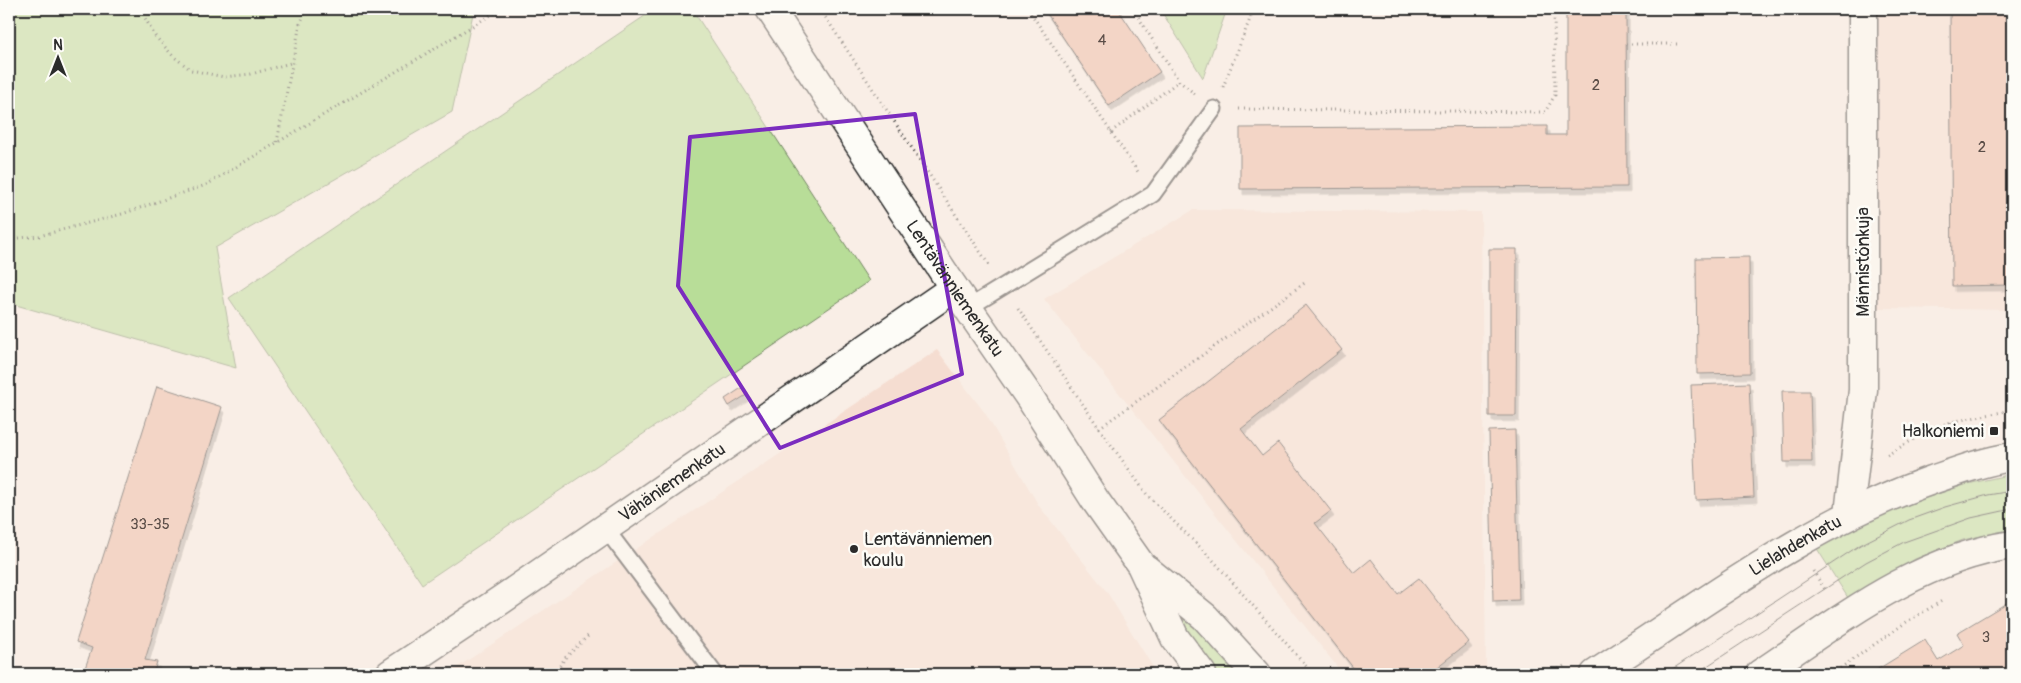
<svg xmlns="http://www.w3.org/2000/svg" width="2021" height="683" font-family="Pangolin,sans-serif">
  <defs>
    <filter id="shadow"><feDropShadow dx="3" dy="5.5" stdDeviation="0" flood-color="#0004"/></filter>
  </defs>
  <rect width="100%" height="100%" fill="#f9eee6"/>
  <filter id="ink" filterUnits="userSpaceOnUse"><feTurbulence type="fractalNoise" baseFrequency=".02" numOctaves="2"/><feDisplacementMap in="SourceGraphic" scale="10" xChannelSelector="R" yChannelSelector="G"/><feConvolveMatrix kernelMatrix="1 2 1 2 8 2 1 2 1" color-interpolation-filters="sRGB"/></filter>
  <g filter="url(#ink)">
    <!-- built -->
    <path fill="#f5ddd1" d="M1878,9H2012V310L1878,308Z
      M1193,210L1481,212L1486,674H1343L1044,299Z
      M937,350L985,413L1039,506L1107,592L1157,674H447Z"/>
    <!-- green -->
    <path fill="#b8dd98" stroke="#728462" d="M9,9H474L452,112L215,248L236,368L9,303Z
      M655,9H692L869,281L422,584L229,298Z
      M1160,9H1227L1203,78Z
      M2012,474V529L1963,540L1915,559L1850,601L1816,547L1892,509L1968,484Z
      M1177,612H1184L1241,674H1216L1176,619Z"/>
    <!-- building -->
    <path fill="#ebb6a0" stroke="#2b2b2b" filter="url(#shadow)" d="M1044,9H1118L1160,72L1109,106Z
      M1566,9H1626L1627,187L1240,189V128L1547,126V135H1566Z
      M1950,9H2012V285L1952,286Z
      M1489,249H1517L1516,416H1489Z
      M1749,257L1750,373L1697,374L1696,258Z
      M1306,305L1342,350L1241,429L1262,456L1278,443L1331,511L1315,523L1354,573L1371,559L1398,594L1419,578L1469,642L1428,674H1358L1159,420Z
      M1749,383L1754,497L1696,500L1691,385Z
      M157,386L222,407L145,660L157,662L153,674H83L92,648L76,642Z
      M743,387L748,394L729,406L725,399Z
      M1782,391H1810L1812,462H1784Z
      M1515,430L1519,600L1493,601L1489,431Z
      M2010,601L2012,605V674H1870L1925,640L1938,661L1964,645L1957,633Z"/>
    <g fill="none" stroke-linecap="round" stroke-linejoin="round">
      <defs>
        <path id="lane" d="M968,308L1153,194L1214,109
          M605,528L715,674"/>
        <path id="street" d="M1849,514L1863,390V9"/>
        <g id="secondary">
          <path id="s1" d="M770,9L954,288L1032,401L1095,500L1141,565L1175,638L1202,674"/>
          <path d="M1146,569L1205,617L1257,674"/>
          <path id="s2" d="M390,674L501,600L954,288"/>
          <path id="s3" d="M1595,674C1704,604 1809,523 1932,480C1958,471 1985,461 2012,457"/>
          <path d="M1760,674C1838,622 1916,559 2012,545"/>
        </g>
      </defs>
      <!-- lane casing -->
      <use href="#lane" stroke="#2b2b2b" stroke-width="19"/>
      <!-- street casing -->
      <use href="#street" stroke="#2b2b2b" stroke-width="31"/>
      <!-- secondary casing -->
      <use href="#secondary" stroke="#2b2b2b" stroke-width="31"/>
      <!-- path -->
      <path stroke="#2b2b2b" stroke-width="3" stroke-dasharray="1 4" stroke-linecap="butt" d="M142,9L145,18L155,36L173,56L191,70L224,77L251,74L294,62
        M820,9L989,265
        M1028,9L1138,172
        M1133,9L1179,81L1195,94
        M1626,44H1677
        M1223,87L1254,9
        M1239,109L1545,112L1555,95L1554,9
        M1111,132L1179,81
        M277,142L300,24L307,9
        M9,239L39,236L122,214L206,185L501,9
        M1018,308L1099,428L1148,496L1213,560L1313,674
        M1951,422L1955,438
        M1099,428L1306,282
        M1887,455L1933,428L1951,422L2012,410
        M1813,571L1826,591
        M554,674L566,657L589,635
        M1550,674L1564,666
        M1832,674L1908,621L1942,601"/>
      <!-- lane -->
      <use href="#lane" stroke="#fdfcf7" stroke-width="15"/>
      <!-- street -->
      <use href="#street" stroke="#fdfcf7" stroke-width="28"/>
      <!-- secondary -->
      <use href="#secondary" stroke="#fdfcf7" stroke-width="28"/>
      <!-- tram -->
      <path stroke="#2b2b2b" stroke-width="1" d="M1665,674L1860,545L1909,520L1945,507L1988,495L2012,491
        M1695,674L1866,562L1904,542L1971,518L2012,509"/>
    </g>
  </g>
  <!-- marked area -->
  <path d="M0 0H2021V683H0ZM915,114L962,374L780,448L678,286L690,137Z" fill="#f9eee6" fill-opacity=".55" fill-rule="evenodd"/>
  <path fill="none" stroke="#7b2cbf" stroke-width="4" stroke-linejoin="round" d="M915,114L962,374L780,448L678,286L690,137Z"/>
  <!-- markers -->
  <g fill="#2b2b2b" stroke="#fdfcf7" stroke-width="2">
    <rect x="1989" y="426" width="10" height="10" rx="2.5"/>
    <circle cx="854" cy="549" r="5"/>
  </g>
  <g text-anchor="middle" stroke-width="5" stroke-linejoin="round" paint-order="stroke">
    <!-- number labels -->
    <g font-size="15" fill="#5b4e48">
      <text x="1102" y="45">4</text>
      <text x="1596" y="90">2</text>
      <text x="1982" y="152">2</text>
      <text x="150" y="529">33-35</text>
      <text x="1986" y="642">3</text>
    </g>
    <!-- street labels -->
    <g font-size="18" fill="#2b2b2b" stroke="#fdfcf7">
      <text transform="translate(1863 262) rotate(-90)" y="6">Männistönkuja</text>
      <text dy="6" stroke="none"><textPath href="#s1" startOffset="335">Lentävänniemenkatu</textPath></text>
      <text dy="6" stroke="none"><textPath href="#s2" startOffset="341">Vähäniemenkatu</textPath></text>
      <text dy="6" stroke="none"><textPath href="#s3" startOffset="238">Lielahdenkatu</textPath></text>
    </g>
    <!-- poi labels -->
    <g font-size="18" fill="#2b2b2b" stroke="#fdfcf7" text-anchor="end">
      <text x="1984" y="437">Halkoniemi</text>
      <text x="864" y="545" text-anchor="start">Lentävänniemen<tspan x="864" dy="21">koulu</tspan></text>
    </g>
  </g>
  <!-- margin -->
  <rect width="2021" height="683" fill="none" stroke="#fdfcf7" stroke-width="30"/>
  <rect x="15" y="15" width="1991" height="653" fill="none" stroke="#2b2b2b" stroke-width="2" filter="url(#ink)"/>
  <!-- north arrow -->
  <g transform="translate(58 58)" stroke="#fdfcf7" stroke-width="4" paint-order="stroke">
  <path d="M0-4L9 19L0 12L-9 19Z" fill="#2b2b2b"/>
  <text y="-8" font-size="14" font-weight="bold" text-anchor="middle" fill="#2b2b2b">N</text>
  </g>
</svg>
